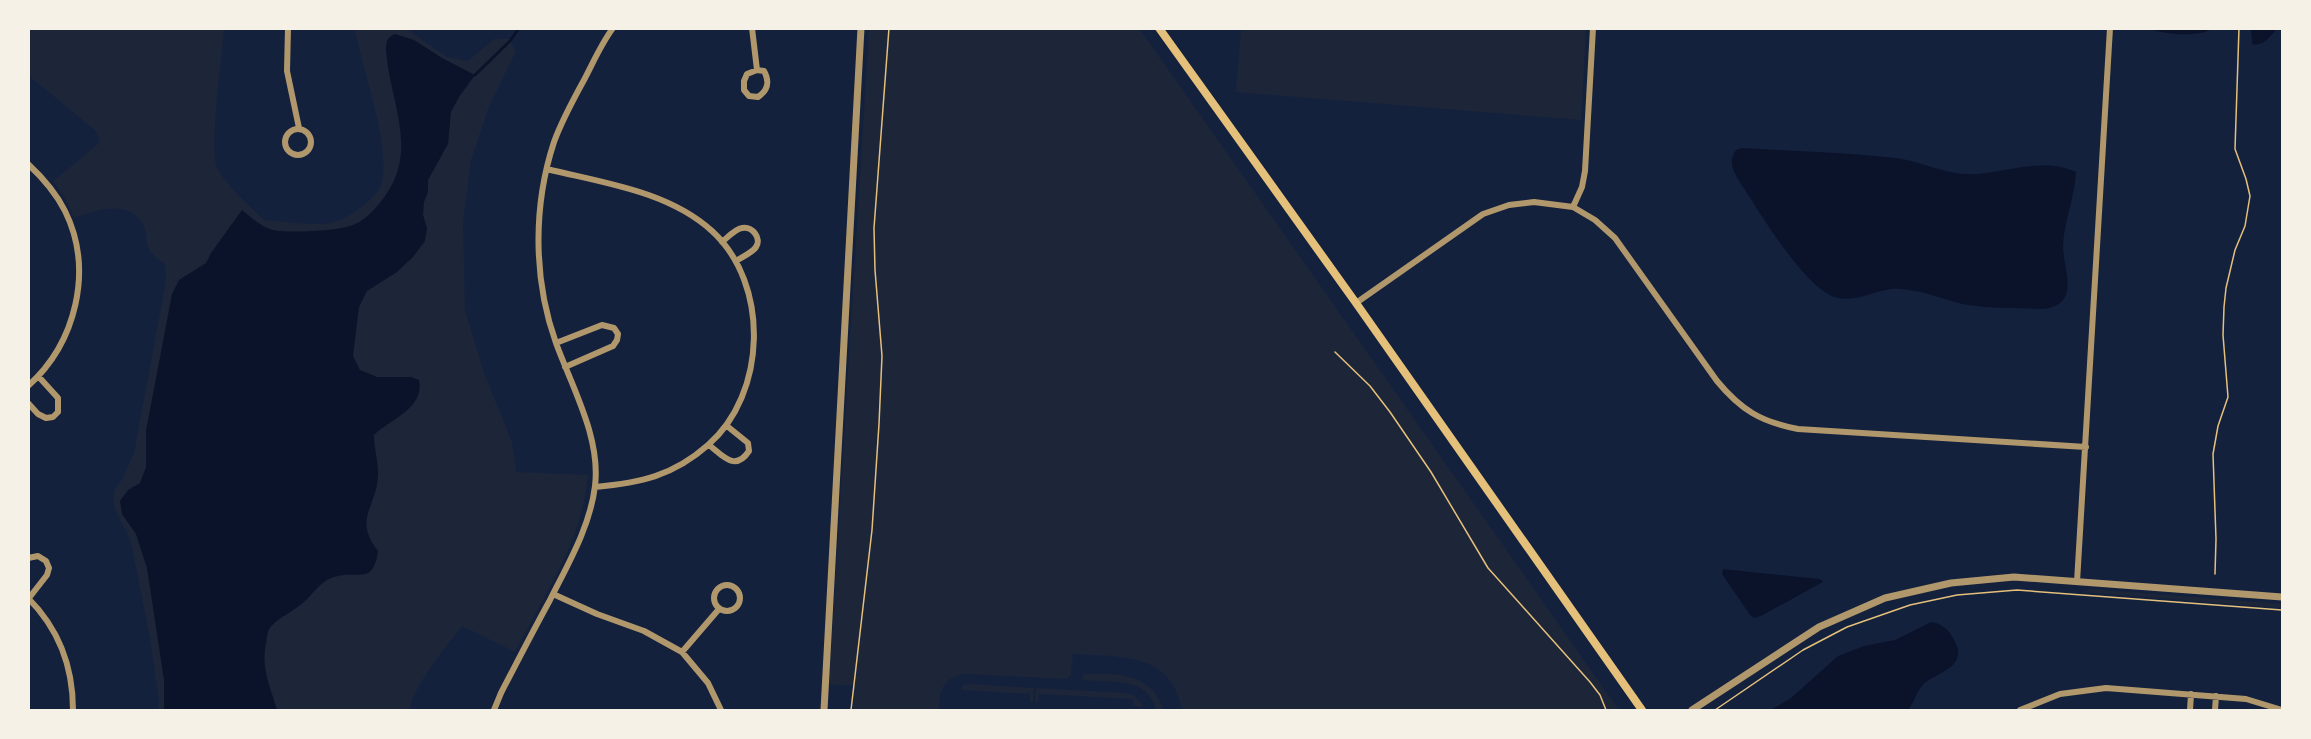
<svg xmlns="http://www.w3.org/2000/svg" width="2311" height="739" font-family="Roboto,sans-serif">
  <rect width="100%" height="100%" fill="#14213d"/>
  <!-- green -->
  <path fill="#1d2539" d="M1139,28L1619,710H1182C1172,652 1120,657 1073,654L1071,675L1067,679L964,674C942,679 940,690 939,710H853L854,686L829,684L869,29Z
    M28,29H224C222,54 209,150 217,168C225,184 251,207 264,220C284,221 310,226 329,223C345,221 378,199 382,182C390,141 363,73 355,29H407L447,57L468,61L494,39H509L516,51L489,106L471,160L463,222L465,310L484,373L512,442L516,472L588,475C583,539 544,596 515,652L462,626C447,646 412,687 410,710H158L159,700L150,638L131,542L115,509L113,499L115,489L123,478L134,453L166,281L165,264C160,260 153,256 150,251C145,244 148,232 143,224C129,199 95,210 74,218L65,198L53,181L97,145L100,139L96,131L29,76Z
    M1241,29H1586L1581,120L1236,92Z
    M2090,589L2282,604V608L2085,592Z
    M1084,674C1114,672 1155,674 1163,710H1156C1148,676 1111,683 1084,680L1082,677Z
    M970,684L1034,688L1033,702H1030V694L961,690L963,685Z
    M1036,688L1125,693L1133,695L1142,704L1141,707L1133,706V699L1039,694L1038,702H1035Z"/>
  <!-- water -->
  <path fill="#0b132b" d="M2149,29H2212C2196,38 2166,34 2149,29Z
    M2251,29V28L2277,29C2270,36 2264,47 2252,44Z
    M395,34L414,40L442,58L475,75L459,97L451,112L448,144L428,180V192L424,202L423,215L427,228L425,241L413,257L397,272L367,291L359,307L353,356L360,370L377,377H411L419,380C425,408 391,419 374,435C374,448 378,460 378,473C378,508 352,517 378,551C373,587 357,569 334,577C318,582 312,597 299,606C289,614 277,618 269,629C267,633 267,638 266,643C261,670 270,685 277,710H164V680L147,568L136,534L122,514L120,501L128,490L140,483L146,467V431L172,294L179,280L206,263L211,253L242,210C251,217 261,227 273,230C287,233 314,231 328,230C353,227 362,224 379,204C422,153 390,106 386,50C386,42 387,37 395,34Z
    M1741,148C1793,151 1845,152 1896,158C1919,161 1940,172 1963,174C2000,176 2039,155 2076,172C2075,197 2064,221 2063,246C2063,262 2072,283 2065,297C2061,305 2053,307 2045,309C2020,308 1993,309 1968,305C1950,302 1933,294 1915,291C1907,290 1899,288 1892,289C1873,291 1857,302 1838,298C1806,292 1758,209 1739,181C1733,170 1728,161 1736,150Z
    M1723,569L1820,579L1823,582L1761,616L1754,618L1750,615L1722,574Z
    M1931,622C1941,623 1948,629 1953,638C1972,669 1933,672 1922,686C1916,693 1914,703 1908,710H1771L1791,698L1838,656L1864,646L1895,640Z"/>
  <g fill="none" stroke-linecap="round" stroke-linejoin="round">
    <!-- stream -->
    <path stroke="#0b132b" stroke-width="3" d="M475,75L510,41L519,28"/>
    <!-- path -->
    <path stroke="#e5c07b" stroke-width="1.5" d="M1335,352L1370,386L1390,412L1431,472L1488,568L1590,682L1600,695L1606,710
      M2215,574L2216,539L2213,454L2218,426L2228,397L2223,335L2224,307L2226,288L2235,250L2245,226L2250,196L2246,179L2235,149L2239,28
      M851,710L872,530L879,424L882,356L875,270L874,228L889,28
      M1715,710L1803,650L1847,627L1910,605L1957,595L2017,590L2282,610"/>
    <!-- minor -->
    <path stroke="#b1986c" stroke-width="6" d="M288,28L287,71L299,128
      M752,28L757,70
      M757,70L764,71C770,82 768,90 758,97L749,96L744,90V81L747,74Z
      M285 142a13 13 0 1 1 26 0a13 13 0 1 1-26 0Z
      M28,164C43,178 56,193 65,211C94,270 76,343 28,386
      M547,169C603,183 668,191 712,231C770,284 767,394 708,445C673,476 640,483 595,487
      M1573,207L1582,187L1585,171L1593,28
      M722,242C727,238 735,229 742,228C752,226 762,238 756,247C752,253 742,257 736,261
      M1356,303L1483,214L1509,205L1534,202L1573,207L1595,220L1615,238L1717,381C1741,410 1761,422 1798,429L2086,447
      M556,343L602,325L614,328L618,334L617,340L613,346L565,367
      M28,403L38,414L46,418L53,417L58,412V398L39,377
      M709,445C723,456 735,472 749,451L748,443L727,426
      M28,558L38,556L46,561L49,568L47,575L29,598
      M2077,582L2110,28
      M714 598a13 13 0 1 1 26 0a13 13 0 1 1-26 0Z
      M553,594L597,614L644,631L682,652L708,683L721,710
      M28,598C60,630 73,667 73,710
      M682,652L719,609
      M494,710L501,693C517,662 533,631 550,600C568,564 590,527 595,486C601,438 572,387 556,343C533,279 533,206 554,142C562,120 573,100 584,80C593,63 601,44 613,28
      M2020,710L2060,694L2106,688L2246,699L2282,710
      M2190,710L2191,694
      M2215,710L2216,696"/>
    <!-- tertiary -->
    <path stroke="#b1986c" stroke-width="7" d="M824,710L861,28
      M1692,710L1819,627L1885,598L1951,583L2014,577L2282,597"/>
    <!-- secondary -->
    <path stroke="#e5c07b" stroke-width="8" d="M1159,28L1356,303L1642,710"/>
  </g>
  <!-- border -->
  <rect width="2311" height="739" fill="none" stroke="#f6f1e7" stroke-width="60"/>
</svg>
